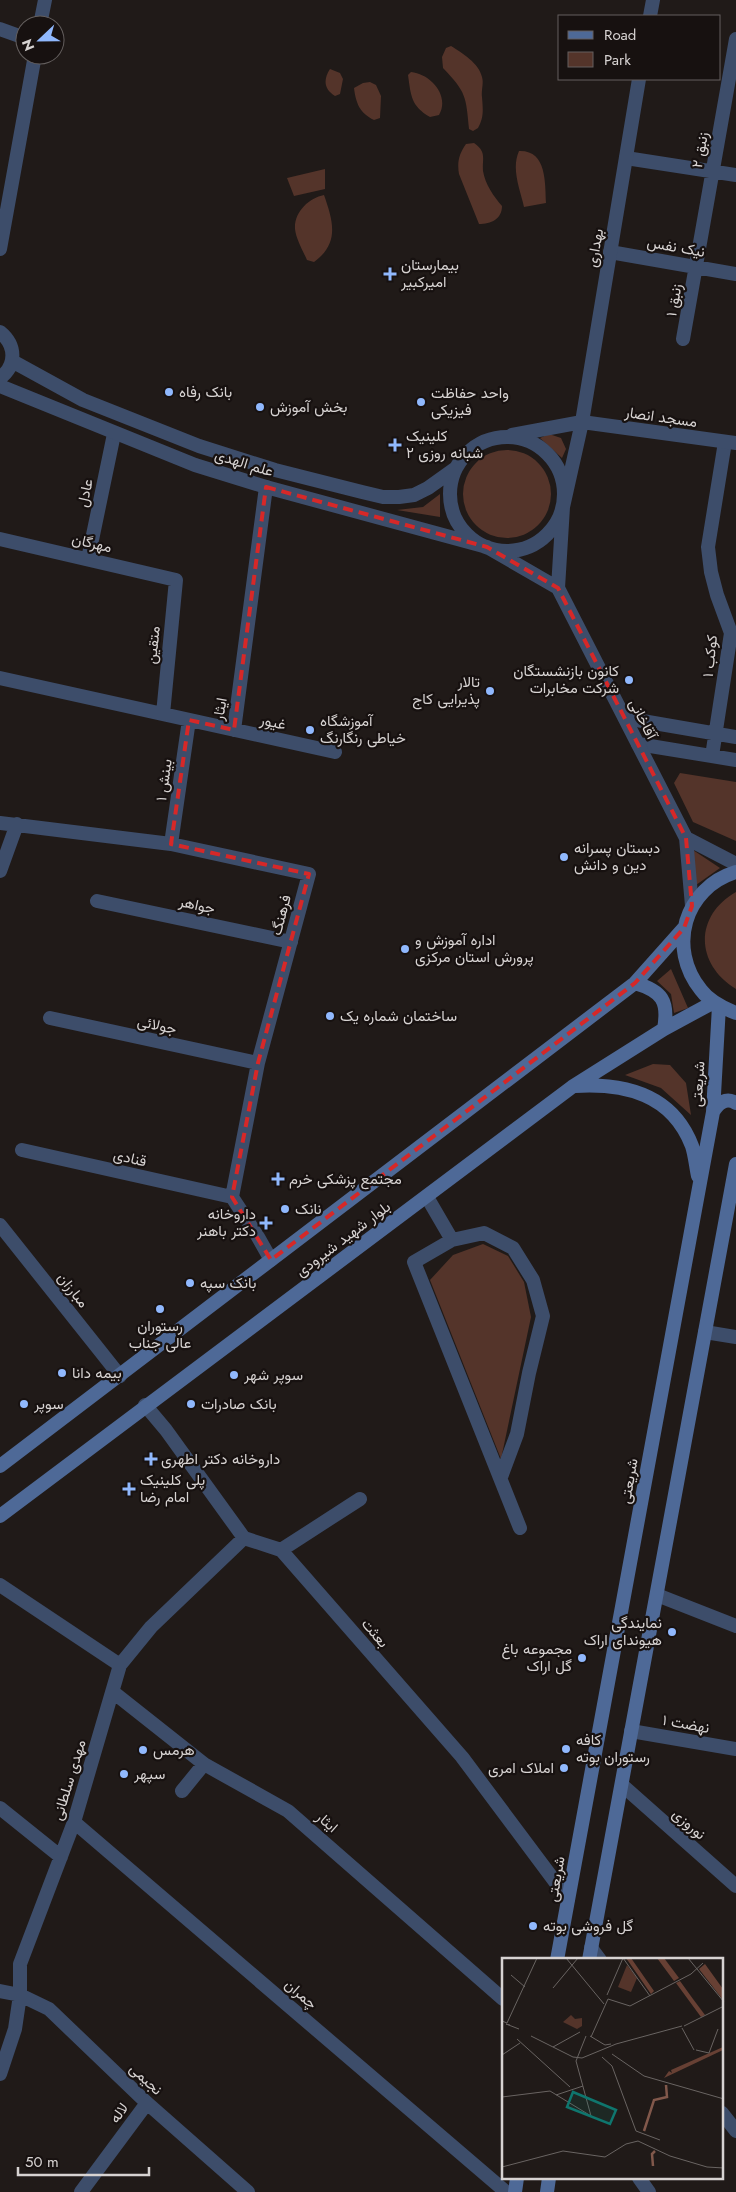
<svg xmlns="http://www.w3.org/2000/svg" width="736" height="2192" font-family="Jost,Vazirmatn,sans-serif">
  <rect width="100%" height="100%" fill="#201a18"/>
  <!-- green -->
  <path fill="#54342a" d="M451,46C462,53 479,63 482,77C484,83 481,91 482,97C483,110 484,117 478,128L473,131L469,129C466,96 466,92 443,68L442,57L446,48Z
    M330,69L340,73L343,79L340,94L335,96C324,89 323,80 330,69Z
    M411,72C431,74 450,96 439,115L430,117C411,106 411,96 408,75Z
    M370,82L376,85L381,96L380,118L374,120C360,113 356,104 354,88L363,83Z
    M474,143C487,152 482,158 483,171C485,184 494,197 502,206C502,219 491,224 479,224L459,174C457,162 459,154 466,144Z
    M519,151C547,150 545,183 546,203L524,207C520,189 511,169 519,151Z
    M325,169V189L294,196L287,178Z
    M324,195C333,221 340,243 314,262L307,260C303,251 296,239 295,229C294,212 309,198 324,195Z
    M549,434L561,438L566,449L562,458L540,438Z
    M463 494a44 44 0 1 1 88 0a44 44 0 1 1-88 0Z
    M440,494V517L397,510L423,507Z
    M680,773L736,782V841L693,822L674,783Z
    M693,850L720,868L696,885Z
    M736,892V989C695,964 694,916 736,892Z
    M671,969L688,1008L674,1013L671,994L657,981Z
    M653,1064L670,1065L686,1083L691,1115L661,1088L625,1075Z
    M483,1244L508,1256L524,1282L531,1317L501,1459L430,1280L453,1255Z"/>
  <g fill="none" stroke-linecap="round" stroke-linejoin="round">
    <!-- minor -->
    <path stroke="#3d4d6a" stroke-width="14" d="M0,29L25,38
      M626,158L736,175
      M610,252L736,274
      M683,339L736,39
      M0,539L176,580L163,714
      M88,559L114,434
      M0,678L335,752
      M625,718L736,737
      M234,730L266,487
      M638,744L736,760
      M712,756L731,633L717,595L711,572L708,547L725,442
      M0,823L171,844L309,874L258,1063L232,1197L258,1237L271,1260
      M171,844L189,720
      M0,871L17,824
      M97,901L291,942
      M50,1018L258,1063
      M22,1150L232,1197
      M427,1197L452,1240
      M0,1225L120,1376
      M705,1332L736,1337
      M145,1405L166,1430L244,1538L281,1550L462,1757L568,1899
      M501,1477L517,1434L529,1373L543,1316L533,1280L513,1248L484,1233L452,1240L414,1262L520,1528
      M281,1550L360,1499
      M0,1585L120,1665
      M657,1595L736,1626
      M113,1692L204,1764L288,1811L503,1999
      M631,1731L736,1749
      M622,1785L736,1886
      M182,1791L204,1764
      M0,1808L61,1857
      M74,1822L506,2192
      M591,1948L600,1960
      M0,1991L20,1995L49,2009L147,2103L248,2192
      M0,2074L15,2029L20,1995V1964L74,1822L120,1665L151,1627L244,1538
      M722,2113L736,2131
      M639,2178L649,2192
      M81,2192L147,2103"/>
    <!-- tertiary -->
    <path stroke="#3d4d6a" stroke-width="14" d="M650,16L653,0
      M40,25L45,0
      M0,249L35,55
      M0,332C16,345 17,365 0,378
      M12,361L83,400L199,446L275,470L362,492L383,497H399L414,495L428,488L456,468
      M0,386L195,465L266,487L487,547L558,588
      M512,435L582,422L736,443
      M450 494a57 57 0 1 1 114 0a57 57 0 1 1-114 0Z
      M558,588L563,507L582,422L639,79
      M558,588L686,838L692,906
      M686,838L736,864"/>
    <!-- secondary -->
    <path stroke="#4e6997" stroke-width="14" d="M736,872C684,888 667,948 701,990C710,1002 723,1008 736,1013
      M635,983C662,991 669,1001 664,1029
      M575,1086C625,1083 672,1094 692,1146C695,1155 696,1167 698,1176
      M713,1112C718,1103 726,1097 736,1103
      M0,1466L635,983L684,928
      M0,1516L572,1087L664,1029L714,1002
      M557,1960L713,1112L719,1006
      M589,1960L736,1164
      M515,2192L517,2178
      M547,2192L549,2178"/>
  </g>
  <!-- marked area -->
  <path fill="none" stroke="#d62828" stroke-width="4" stroke-dasharray="10 6" stroke-linejoin="round" d="M266,487L487,547L558,588L686,838L692,906L684,928L635,983L271,1260L232,1197L258,1063L309,874L171,844L189,720L234,730Z"/>
  <!-- markers -->
  <g fill="#90b8fd" stroke="#171110" stroke-width="2">
    <path d="M387.5 266.5h5v5h5v5h-5v5h-5v-5h-5v-5h5z"/>
    <circle cx="169" cy="392" r="5"/>
    <circle cx="421" cy="402" r="5"/>
    <circle cx="260" cy="407" r="5"/>
    <path d="M392.5 437.5h5v5h5v5h-5v5h-5v-5h-5v-5h5z"/>
    <circle cx="629" cy="680" r="5"/>
    <circle cx="490" cy="691" r="5"/>
    <circle cx="310" cy="730" r="5"/>
    <circle cx="564" cy="857" r="5"/>
    <circle cx="405" cy="949" r="5"/>
    <circle cx="330" cy="1016" r="5"/>
    <path d="M275.5 1171.5h5v5h5v5h-5v5h-5v-5h-5v-5h5z"/>
    <circle cx="285" cy="1209" r="5"/>
    <path d="M263.5 1215.5h5v5h5v5h-5v5h-5v-5h-5v-5h5z"/>
    <circle cx="190" cy="1283" r="5"/>
    <circle cx="160" cy="1309" r="5"/>
    <circle cx="62" cy="1373" r="5"/>
    <circle cx="234" cy="1375" r="5"/>
    <circle cx="24" cy="1404" r="5"/>
    <circle cx="191" cy="1404" r="5"/>
    <path d="M148.5 1451.5h5v5h5v5h-5v5h-5v-5h-5v-5h5z"/>
    <path d="M126.5 1481.5h5v5h5v5h-5v5h-5v-5h-5v-5h5z"/>
    <circle cx="672" cy="1632" r="5"/>
    <circle cx="582" cy="1658" r="5"/>
    <circle cx="566" cy="1749" r="5"/>
    <circle cx="143" cy="1750" r="5"/>
    <circle cx="564" cy="1768" r="5"/>
    <circle cx="124" cy="1774" r="5"/>
    <circle cx="533" cy="1926" r="5"/>
  </g>
  <g text-anchor="middle" stroke-width="4.5" stroke-linejoin="round" paint-order="stroke">
    <!-- street labels -->
    <g font-size="15" fill="#d7d3d2" stroke="#171110">
      <text transform="translate(700 150) rotate(-80)" y="5">زنبق ۲</text>
      <text transform="translate(676 247) rotate(10)" y="5">نیک نفس</text>
      <text transform="translate(595 248) rotate(-80)" y="5">بهداری</text>
      <text transform="translate(674 300) rotate(-80)" y="5">زنبق ۱</text>
      <text transform="translate(661 417) rotate(8)" y="5">مسجد انصار</text>
      <text transform="translate(244 463) rotate(17)" y="5">علم الهدی</text>
      <text transform="translate(85 493) rotate(-78)" y="5">عادل</text>
      <text transform="translate(92 543) rotate(13)" y="5">مهرگان</text>
      <text transform="translate(153 645) rotate(-84)" y="5">متقین</text>
      <text transform="translate(710 656) rotate(-84)" y="5">کوکب ۱</text>
      <text transform="translate(220 709) rotate(-80)" y="5">ایثار</text>
      <text transform="translate(643 719) rotate(63)" y="5">آقاخانی</text>
      <text transform="translate(273 722) rotate(12)" y="5">غیور</text>
      <text transform="translate(164 780) rotate(-82)" y="5">بینش ۱</text>
      <text transform="translate(197 905) rotate(12)" y="5">جواهر</text>
      <text transform="translate(281 915) rotate(-75)" y="5">فرهنگ</text>
      <text transform="translate(157 1025) rotate(12)" y="5">جولائی</text>
      <text transform="translate(698 1084) rotate(-86)" y="5">شریعتی</text>
      <text transform="translate(130 1158) rotate(13)" y="5">قنادی</text>
      <text transform="translate(343 1239) rotate(-37)" y="5">بلوار شهید شیرودی</text>
      <text transform="translate(73 1290) rotate(52)" y="5">مبارزان</text>
      <text transform="translate(629 1481) rotate(-80)" y="5">شریعتی</text>
      <text transform="translate(375 1633) rotate(49)" y="5">بعثت</text>
      <text transform="translate(686 1724) rotate(10)" y="5">نهضت ۱</text>
      <text transform="translate(69 1780) rotate(-73)" y="5">مهدی سلطانی</text>
      <text transform="translate(327 1822) rotate(41)" y="5">ایثار</text>
      <text transform="translate(689 1824) rotate(41)" y="5">نوروزی</text>
      <text transform="translate(556 1879) rotate(-80)" y="5">شریعتی</text>
      <text transform="translate(301 1994) rotate(41)" y="5">چمران</text>
      <text transform="translate(146 2079) rotate(43)" y="5">نجیمی</text>
      <text transform="translate(119 2113) rotate(-54)" y="5">لاله</text>
    </g>
    <!-- poi labels -->
    <g font-size="15" fill="#d7d3d2" stroke="#171110" text-anchor="start">
      <text x="401" y="270">بیمارستان<tspan x="401" dy="17">امیرکبیر</tspan></text>
      <text x="179" y="397">بانک رفاه</text>
      <text x="431" y="398">واحد حفاظت<tspan x="431" dy="17">فیزیکی</tspan></text>
      <text x="270" y="412">بخش آموزش</text>
      <text x="406" y="441">کلینیک<tspan x="406" dy="17">شبانه روزی ۲</tspan></text>
      <text x="619" y="676" text-anchor="end">کانون بازنشستگان<tspan x="619" dy="17">شرکت مخابرات</tspan></text>
      <text x="480" y="687" text-anchor="end">تالار<tspan x="480" dy="17">پذیرایی کاج</tspan></text>
      <text x="320" y="726">آموزشگاه<tspan x="320" dy="17">خیاطی رنگارنگ</tspan></text>
      <text x="574" y="853">دبستان پسرانه<tspan x="574" dy="17">دین و دانش</tspan></text>
      <text x="415" y="945">اداره آموزش و<tspan x="415" dy="17">پرورش استان مرکزی</tspan></text>
      <text x="340" y="1021">ساختمان شماره یک</text>
      <text x="289" y="1184">مجتمع پزشکی خرم</text>
      <text x="295" y="1214">نانک</text>
      <text x="256" y="1219" text-anchor="end">داروخانه<tspan x="256" dy="17">دکتر باهنر</tspan></text>
      <text x="200" y="1288">بانک سپه</text>
      <text x="160" y="1331" text-anchor="middle">رستوران<tspan x="160" dy="17">عالی جناب</tspan></text>
      <text x="72" y="1378">بیمه دانا</text>
      <text x="244" y="1380">سوپر شهر</text>
      <text x="34" y="1409">سوپر</text>
      <text x="201" y="1409">بانک صادرات</text>
      <text x="161" y="1464">داروخانه دکتر اطهری</text>
      <text x="140" y="1485">پلی کلینیک<tspan x="140" dy="17">امام رضا</tspan></text>
      <text x="662" y="1628" text-anchor="end">نمایندگی<tspan x="662" dy="17">هیوندای اراک</tspan></text>
      <text x="572" y="1654" text-anchor="end">مجموعه باغ<tspan x="572" dy="17">گل اراک</tspan></text>
      <text x="576" y="1745">کافه<tspan x="576" dy="17">رستوران بوته</tspan></text>
      <text x="153" y="1755">هرمس</text>
      <text x="554" y="1773" text-anchor="end">املاک امری</text>
      <text x="134" y="1779">سپهر</text>
      <text x="543" y="1931">گل فروشی بوته</text>
    </g>
  </g>
  <!-- overview -->
  <g transform="translate(502 1958)">
    <rect width="221" height="221" fill="#201a18"/>
    <path d="M125,7L135,20L129,34L116,29ZM69,57L73,61L80,60V68L75,71L61,64Z" fill="#54342a"/>
    <path d="M124,0H129L152,33L149,36ZM155,0H162L177,20L172,23ZM203,6L221,31V42L197,11ZM178,23L191,41L203,57L199,59L174,25ZM221,89V92L162,120L167,113L170,115L169,112Z" fill="#674034"/>
    <path fill="none" stroke="#81584b" stroke-width="2.5" d="M142,173L152,142L165,139L164,127M151,208L150,196L153,193"/>
    <path fill="none" stroke="#696462" stroke-width="1" d="M64,0L102,46M121,0L148,38M186,0L222,44M9,17L23,29M51,30L76,0M105,37L121,0M0,63L5,65L35,0M8,67L4,66L17,71M182,68L222,48M180,70L192,92M29,78L71,99L80,100L114,86L180,68M84,78L74,103L89,158M88,78L103,87L109,86M89,79L106,41L128,48L189,16L201,5M15,81L68,129M51,89L78,74M194,92L207,95L216,71M110,96L142,118L222,141M0,97L18,85M100,99L110,108L134,173L158,182M54,137L81,128M0,139L48,133L89,158M0,209L61,193L103,199L124,186L136,183L168,198L205,209L222,210"/>
    <path fill="#0f766e" fill-opacity="0.15" stroke="#0f766e" stroke-width="2.5" d="M71,134L114,152L108,166L65,149Z"/>
    <rect width="221" height="221" fill="none" stroke="#d7d3d2" stroke-width="2.5"/>
  </g>
  <!-- legend -->
  <rect x="558" y="15" width="162" height="65" fill="#171110" stroke="#645f5e"/>
  <rect x="568" y="31" width="25" height="8" fill="#4e6997" stroke="#645f5e"/>
  <text x="604" y="40" font-size="15" fill="#d7d3d2">Road</text>
  <rect x="568" y="52" width="25" height="15" fill="#54342a" stroke="#645f5e"/>
  <text x="604" y="65" font-size="15" fill="#d7d3d2">Park</text>
  <!-- north arrow -->
  <g transform="translate(40 40) rotate(248)"><circle r="24" fill="#171110" stroke="#645f5e"/>
  <path d="M0-4L9 19L0 12L-9 19Z" fill="#90b8fd"/>
  <text y="-8" font-size="14" font-weight="bold" text-anchor="middle" fill="#d7d3d2">N</text>
  </g>
  <!-- scale -->
  <path d="M18 2167v8h131v-8" fill="none" stroke="#d7d3d2" stroke-width="2.5"/>
  <text x="25" y="2167" font-size="15" fill="#d7d3d2" stroke="#171110" stroke-width="4" paint-order="stroke">50 m</text>
</svg>
